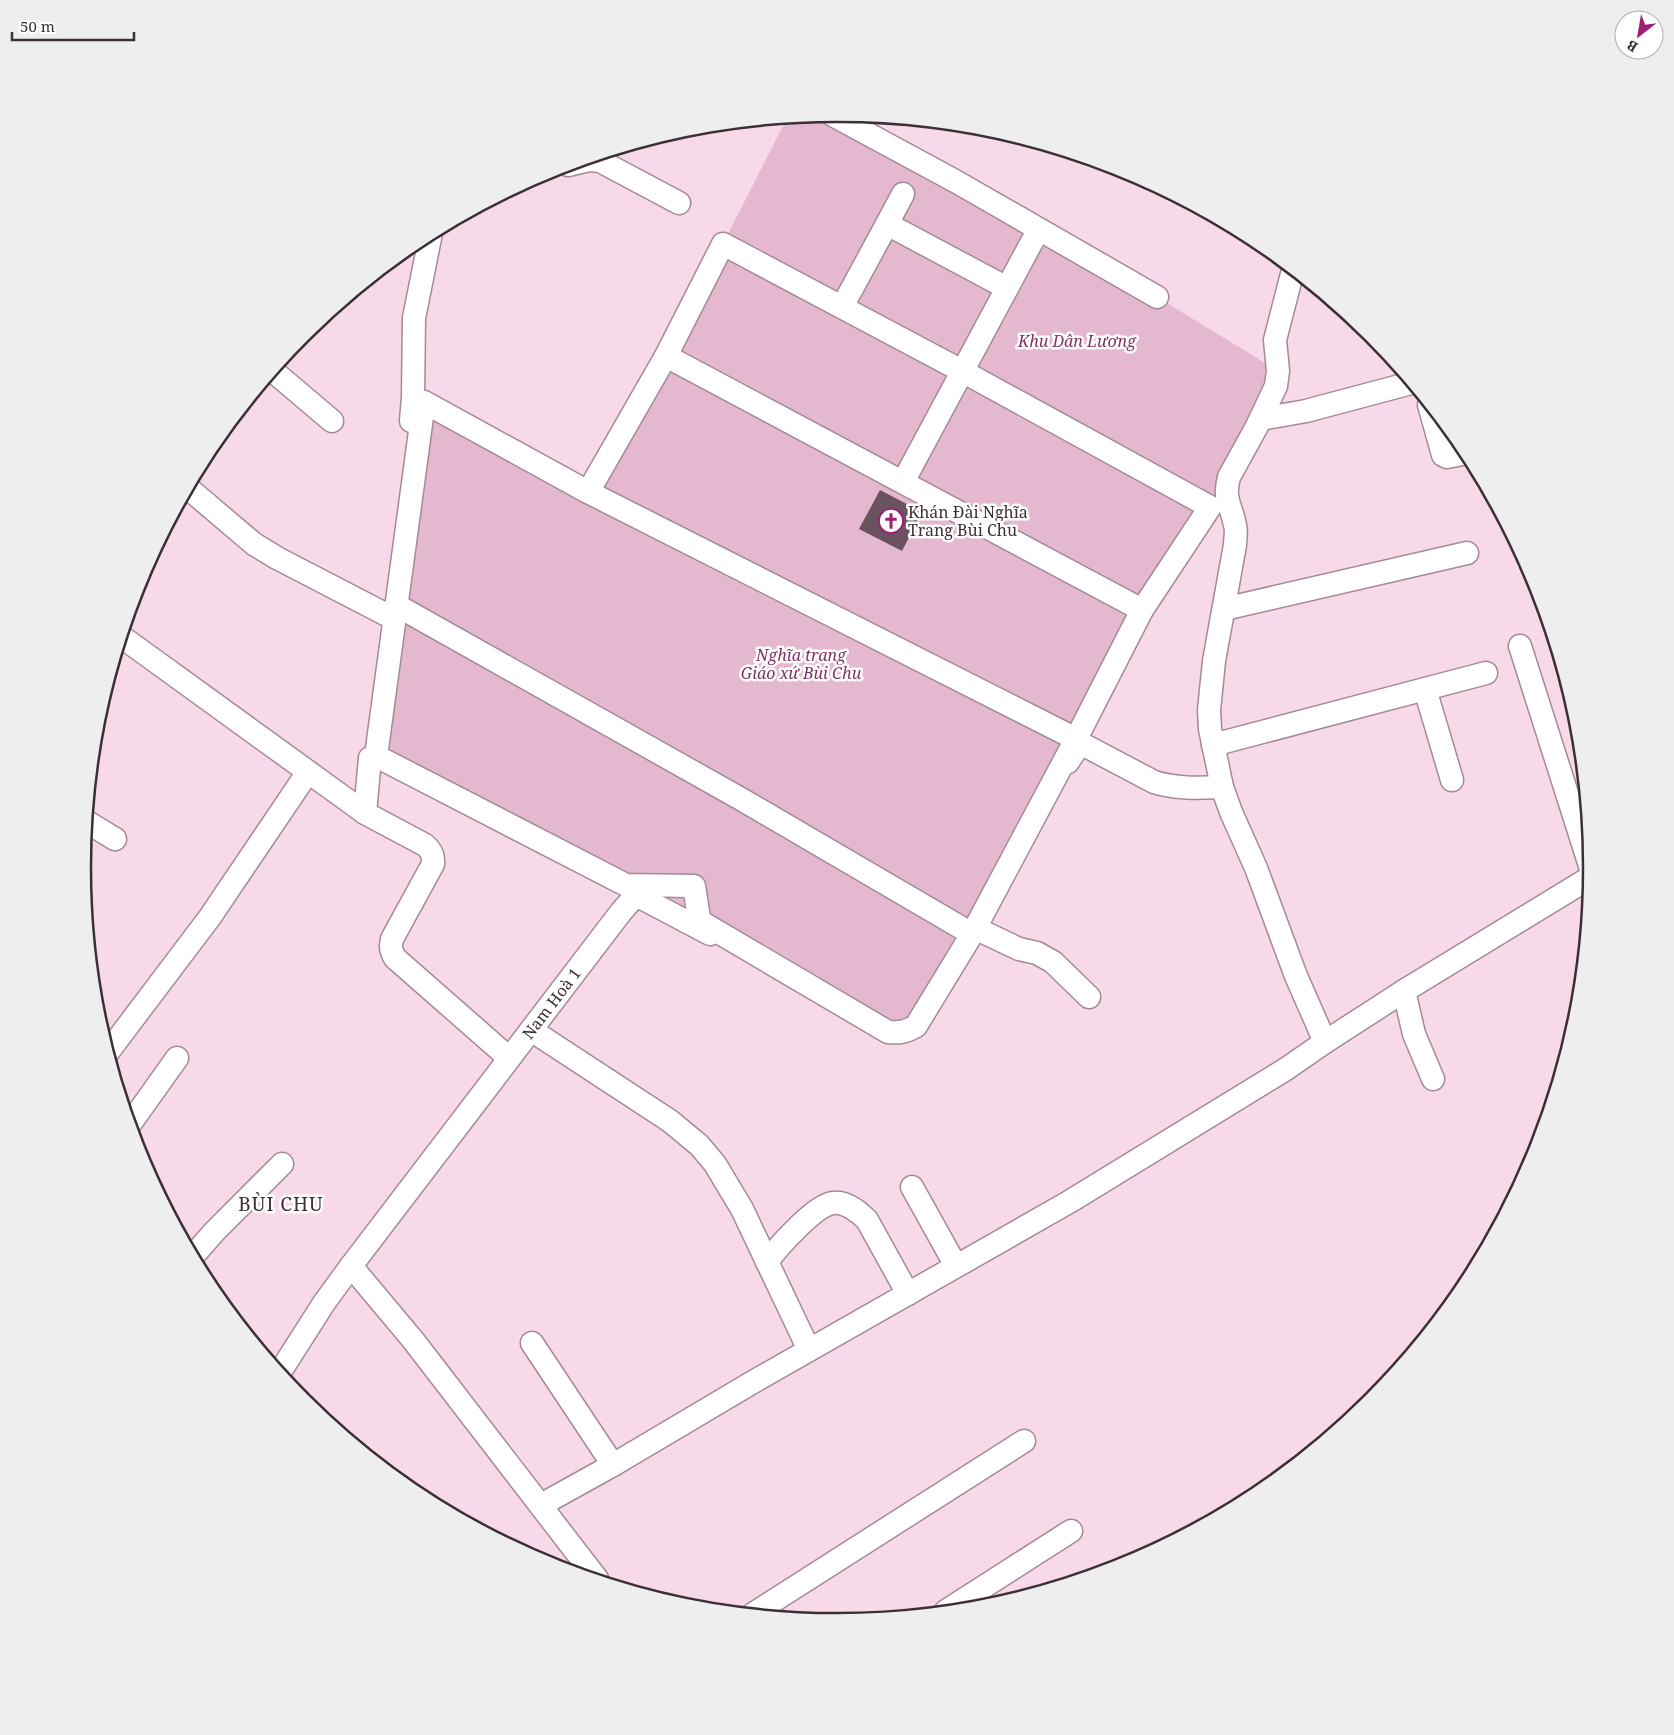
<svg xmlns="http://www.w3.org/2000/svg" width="1674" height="1735" font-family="'Noto Serif',serif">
  <rect width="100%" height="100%" fill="#f8d9e9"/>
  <!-- green -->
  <path fill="#e4b9d0" d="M827,114L1157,297L1278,371L1229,477L1139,616L918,1031L887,1035L370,758L403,497L413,397L586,486L666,356L787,118Z"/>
  <!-- building -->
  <path fill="#6b525f" d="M880,490L922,512L902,551L859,529Z"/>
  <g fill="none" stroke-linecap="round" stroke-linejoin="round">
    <defs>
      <g id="minor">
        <path d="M831,114L955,181L1157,297"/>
        <path d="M568,165L589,160L600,161L679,203"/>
        <path d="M887,224L903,194"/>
        <path d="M842,307L887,224L1007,288"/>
        <path d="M666,356L723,244L962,371L1210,507L1142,610"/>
        <path d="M273,371L332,421"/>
        <path d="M424,402L588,492L1076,739L972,934L916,1026C906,1032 899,1033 888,1032L701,922L699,918L694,886L626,885L376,756Z"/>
        <path d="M1429,405L1443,455L1447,457L1467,453"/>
        <path d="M1261,419L1306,411L1411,383"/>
        <path d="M411,421L413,397L414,318L431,233"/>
        <path d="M903,482L1035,236"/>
        <path d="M188,488L254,544L277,558L385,614"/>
        <path d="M588,492L666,356L1142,610L1076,739"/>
        <path d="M396,605L741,799L972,934"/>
        <path d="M1224,609L1467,553"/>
        <path d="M122,637L365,813"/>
        <path d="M1520,646L1591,869"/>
        <path d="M1425,689L1452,780"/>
        <path d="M1213,745L1486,673"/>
        <path d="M370,758L365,813L425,845C431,850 434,855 433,864L392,939C390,947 391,951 395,958L509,1058"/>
        <path d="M1068,762L1077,748L1084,745L1154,782C1176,789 1198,788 1222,787"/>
        <path d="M87,822L115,839"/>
        <path d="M979,930L1019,949L1037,953L1053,962L1089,997"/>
        <path d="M1404,991L1414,1034L1433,1079"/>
        <path d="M531,1030L670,1121L699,1145L715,1164L742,1209L809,1350"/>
        <path d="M1325,1042L1404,991L1591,877"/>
        <path d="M108,1052L210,917L308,772"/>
        <path d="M130,1124L177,1058"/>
        <path d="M912,1187L956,1266"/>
        <path d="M193,1256L215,1231L282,1164"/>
        <path d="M767,1262C778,1247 815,1205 833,1203C845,1201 859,1212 867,1220L908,1294"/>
        <path d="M351,1266L413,1340L597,1579"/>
        <path d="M532,1343L613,1465"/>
        <path id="s1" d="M280,1372L324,1303L351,1266L621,912L636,895L710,934"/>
        <path d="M541,1505L613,1465L753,1382L1069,1202L1286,1069L1325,1042L1296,976L1256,868L1231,812L1222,787L1210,729L1209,710L1214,661L1235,545C1235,539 1237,531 1235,525C1231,504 1223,500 1229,477L1256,428L1276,386L1278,371L1275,340L1293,270"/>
        <path d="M946,1611L1071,1531"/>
        <path d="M753,1614L1024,1441"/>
      </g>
    </defs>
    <!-- minor casing -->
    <use href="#minor" stroke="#a58997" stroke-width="25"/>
    <!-- minor -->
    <use href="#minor" stroke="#fff" stroke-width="22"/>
  </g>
  <!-- icons -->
  <defs>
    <symbol id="church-ring" viewBox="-11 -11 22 22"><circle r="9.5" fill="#fff" stroke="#9d1f74" stroke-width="1.5"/><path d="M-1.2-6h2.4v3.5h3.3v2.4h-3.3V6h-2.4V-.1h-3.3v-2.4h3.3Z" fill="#9d1f74"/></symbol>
  </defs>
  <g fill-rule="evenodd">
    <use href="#church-ring" x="877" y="507" width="28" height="28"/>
  </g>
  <g text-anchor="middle" stroke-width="5" stroke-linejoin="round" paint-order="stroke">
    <!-- park labels -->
    <g font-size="16" font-style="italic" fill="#7f3362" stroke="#fff">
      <text x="1077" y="347">Khu Dân Lương</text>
      <text x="801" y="661">Nghĩa trang<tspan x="801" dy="18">Giáo xứ Bùi Chu</tspan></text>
    </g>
    <!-- poi labels -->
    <g font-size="16" fill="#3c3036" stroke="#fff" text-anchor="start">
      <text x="908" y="518">Khán Đài Nghĩa<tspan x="908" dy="18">Trang Bùi Chu</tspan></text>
    </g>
    <!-- street labels -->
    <g font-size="16" fill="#3c3036" stroke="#fff">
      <text dy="6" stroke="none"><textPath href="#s1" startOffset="458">Nam Hoà 1</textPath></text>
    </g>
    <!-- quarter labels -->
    <g font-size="19" letter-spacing="1" fill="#3c3036" stroke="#fff">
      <text x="281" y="1211">BÙI CHU</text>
    </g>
  </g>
  <!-- crop -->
  <path d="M0 0H1674V1735H0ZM836 122H838A745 745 0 0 1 1583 867V868A745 745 0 0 1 838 1613H836A745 745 0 0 1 91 868V867A745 745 0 0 1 836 122Z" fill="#efeeef" fill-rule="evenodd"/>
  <path fill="none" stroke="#3c3036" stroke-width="2.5" d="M836 122H838A745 745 0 0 1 1583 867V868A745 745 0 0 1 838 1613H836A745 745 0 0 1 91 868V867A745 745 0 0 1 836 122Z"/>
  <!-- north arrow -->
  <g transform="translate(1639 35) rotate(211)"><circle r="24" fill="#ffffff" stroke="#b1acaf"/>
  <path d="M0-4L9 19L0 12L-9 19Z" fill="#9d1f74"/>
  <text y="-8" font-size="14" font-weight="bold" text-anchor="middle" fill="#3c3036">B</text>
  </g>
  <!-- scale -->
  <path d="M12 32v8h122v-8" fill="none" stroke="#3c3036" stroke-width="2.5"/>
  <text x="20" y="32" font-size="15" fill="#3c3036" stroke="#ffffff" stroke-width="4" paint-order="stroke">50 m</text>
</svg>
